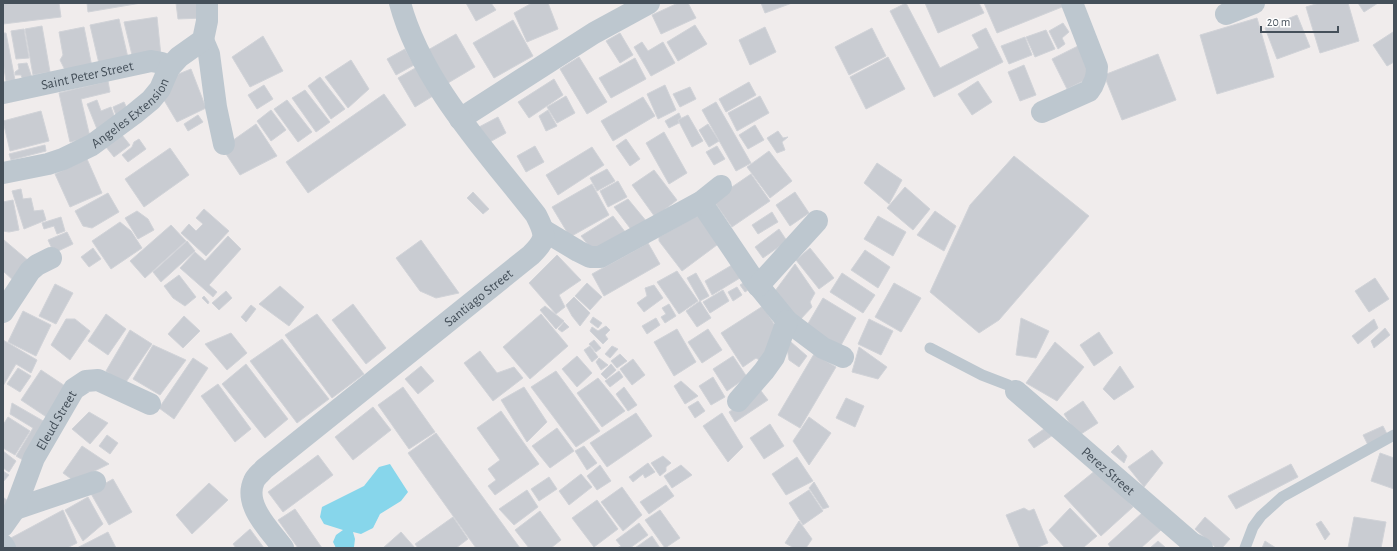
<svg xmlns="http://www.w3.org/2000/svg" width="1397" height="551" font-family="'Alegreya Sans',sans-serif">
  <rect width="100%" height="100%" fill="#f0ecec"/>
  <!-- water -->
  <path fill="#87d6eb" d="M390,464L408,492L401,501L380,514L373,528L361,534L353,532L355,539L354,547L352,548H336L333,542L336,535L343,530L324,524L320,517L322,507L364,486L379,467Z"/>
  <!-- building -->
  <path fill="#c9ccd2" stroke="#d1d3d8" d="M3,3H59L61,17L3,24Z
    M87,3H141L88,12Z
    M176,3H203V18L178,19Z
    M466,3H491L496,10L476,21Z
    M532,3H548L558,29L527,42L514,13Z
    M678,3H688L696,18L661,34L652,15Z
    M761,3H792L765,13Z
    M906,3L940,68L979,48L972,35L986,28L1003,62L934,97L890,11Z
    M925,3H979L984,13L938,33Z
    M984,3H1061L1062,7L997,33Z
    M1319,3H1348L1359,41L1320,53L1306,7Z
    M1358,3H1378L1364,12Z
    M1297,15L1310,47L1277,59L1265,28Z
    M157,17L161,56L133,59L124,22Z
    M1257,18L1274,77L1217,94L1200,35Z
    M119,19L129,62L100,68L90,25Z
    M513,20L533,56L494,78L473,43Z
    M1063,23L1069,32L1062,38L1065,44L1058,49L1049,31Z
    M695,25L707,44L678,61L667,42Z
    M42,26L50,72L33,75L25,29Z
    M84,27L92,67L66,72L60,60L63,55L59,32Z
    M765,27L776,52L750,65L739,40Z
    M872,28L886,56L849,75L835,47Z
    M24,29L29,58L16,59L11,31Z
    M1046,30L1055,49L1035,57L1026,37Z
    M1393,32L1394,62L1387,66L1373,45Z
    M3,33H6L15,80L6,81L3,62Z
    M620,33L633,55L620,63L606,41Z
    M456,34L475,67L448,83L428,50Z
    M263,36L283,71L250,87L232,57Z
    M1025,37L1032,55L1009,64L1001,46Z
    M642,42L648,51L663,42L675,63L651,76L634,47Z
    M1080,45L1095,75L1067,89L1052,59Z
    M405,49L414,65L396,75L387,59Z
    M1158,54L1176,100L1122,120L1104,75Z
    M579,57L607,102L587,114L560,69Z
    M888,57L905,89L866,109L850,77Z
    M635,58L646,79L611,98L599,78Z
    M351,60L369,89L348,108L325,77Z
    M27,63L32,78L23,80L21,75H15V72L19,69L18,64Z
    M1024,65L1036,95L1020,101L1008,72Z
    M417,67L433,96L415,107L398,78Z
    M191,69L206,108L177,122L161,95L171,77Z
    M320,77L345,109L331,119L308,86Z
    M554,79L563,95L529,118L518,102Z
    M108,81L110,92L81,99L90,137L70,142L59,93Z
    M978,81L992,102L972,115L958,94Z
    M749,82L756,95L726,112L719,99Z
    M264,85L273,99L257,109L248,95Z
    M665,85L676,110L658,119L647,94Z
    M690,87L696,99L680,107L673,94Z
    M305,90L330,122L316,132L292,98Z
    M384,94L406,125L308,193L286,162Z
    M566,96L575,113L557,123L547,107Z
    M760,96L769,113L737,131L728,113Z
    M643,97L655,116L613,141L601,121Z
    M97,100L101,111L111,107L116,121L97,129L87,104Z
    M287,100L312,132L298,142L274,109Z
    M124,102L129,113L117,118L113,107Z
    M716,102L751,163L736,171L702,110Z
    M271,110L286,130L271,141L257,121Z
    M548,110L557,126L546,131L539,116Z
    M41,111L49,141L10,151L3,121Z
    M679,113L681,118L678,120L679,123L669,128L665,121Z
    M198,115L203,122L188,131L184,124Z
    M688,115L703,141L692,147L678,120Z
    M498,117L506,133L488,143L479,127Z
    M256,124L277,156L240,175L222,148Z
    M708,124L719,141L709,147L699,130Z
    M755,125L764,140L748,149L739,135Z
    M778,131L783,138L788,137L782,142L785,150L777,153L767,138Z
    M664,132L687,173L669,184L646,143Z
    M122,135L130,145L114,157L106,147Z
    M139,139L146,149L128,162L122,155L132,147L134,142Z
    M626,139L640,159L630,166L616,146Z
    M45,145L46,151L11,160L9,154Z
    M535,146L544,162L526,172L517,156Z
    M717,146L725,159L714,165L706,152Z
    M592,147L604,165L558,195L546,175Z
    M170,148L189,175L144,207L125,179Z
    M769,151L792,181L770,198L747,167Z
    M1014,156L1089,216L999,320L979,333L930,292L970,205Z
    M87,159L102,193L70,207L55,174Z
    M877,163L902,180L889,204L864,183Z
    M607,169L615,181L597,191L590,178Z
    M654,170L677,200L655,217L632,185Z
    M751,174L770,201L732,227L713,200Z
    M618,181L627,197L608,207L600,191Z
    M592,184L609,215L570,237L552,207Z
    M905,187L930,209L913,230L887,208Z
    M21,189L23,199L31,198L34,211L43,210L46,220L24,229L12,191Z
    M473,192L489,209L483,214L467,198Z
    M795,192L809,213L790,226L776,205Z
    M108,193L119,212L92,228L83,226L75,211Z
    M628,199L647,222L633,232L614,207Z
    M13,200L19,230L9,232L3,231V202Z
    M204,209L229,231L206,256L181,233L189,224L196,231L203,224L196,218Z
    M137,211L148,219L154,230L138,239L125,218Z
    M935,211L956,226L944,251L917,235Z
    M772,212L778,222L758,234L752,225Z
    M613,216L629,237L594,252L581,236Z
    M701,216L721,242L682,271L659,241V237L695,217Z
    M878,216L906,232L893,256L864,239Z
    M61,217L65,231L57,234L54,226L44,229L42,223Z
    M120,222L131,231L142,248L111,269L92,241Z
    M171,225L186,241L145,278L130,261Z
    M779,229L787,241L763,258L755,247Z
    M67,232L73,244L54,253L48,240Z
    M228,236L241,249L209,285L217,292L213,297L180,268L195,252L205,261Z
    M4,240L30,262L14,281L3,271Z
    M421,240L459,293L436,298L420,291L396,258Z
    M187,241L195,251L161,282L153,272Z
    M648,243L660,264L604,296L592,274Z
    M93,248L101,259L89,267L81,257Z
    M810,248L834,278L819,289L796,260Z
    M865,250L890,267L878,288L851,270Z
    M557,255L581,280L559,295L565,307L556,314L529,283Z
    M795,264L815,293L810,302L812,307L799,321L775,291Z
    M732,265L740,278L712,295L705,281Z
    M677,271L698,301L679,314L657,282Z
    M696,273L709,296L700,301L687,278Z
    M842,273L875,295L863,313L830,292Z
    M179,275L196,297L185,306L173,298L164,286Z
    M1375,278L1389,299L1369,312L1355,291Z
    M746,281L751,288L745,292L740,285Z
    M587,283L602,297L590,310L575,296Z
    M894,283L921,298L901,332L875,317Z
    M55,284L73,293L56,324L39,316Z
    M654,285L663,298L644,312L637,303L647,296L645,288Z
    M280,286L304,307L289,326L259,304Z
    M737,287L742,295L733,301L728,292Z
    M723,290L729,301L710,313L703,302Z
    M226,291L232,298L219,310L212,303Z
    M204,296L209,302L208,304L202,298Z
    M574,297L590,313L580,326L572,316L566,305Z
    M823,298L856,318L840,347L806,327Z
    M700,301L711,318L697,327L686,311Z
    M353,304L386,348L366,364L332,320Z
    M669,304L676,316L665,323L661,317L666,314L662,308Z
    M251,305L256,309L246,322L241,317Z
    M545,306L564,321L556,329L540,310Z
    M763,306L780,334L761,361L756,358L743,367L721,333Z
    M23,311L51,325L36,356L8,342Z
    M106,314L126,329L108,355L88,341Z
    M317,314L364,374L332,398L285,335Z
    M541,314L568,346L530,379L503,347Z
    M184,316L200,331L183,348L168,334Z
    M593,317L602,323L598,328L590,322Z
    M656,318L660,325L647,334L642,326Z
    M1021,318L1049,331L1036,358L1016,355Z
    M66,319H75L90,331L70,360L51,345Z
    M869,319L893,331L881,355L858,344Z
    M1374,319L1378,328L1358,344L1352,336Z
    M564,322L569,327L562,332L558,329Z
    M606,326L610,330L605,335L608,339L603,344L590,331L592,327L598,331Z
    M1385,328L1390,335L1374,348L1371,341Z
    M677,329L696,362L674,376L654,342Z
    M708,329L722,350L702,363L688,342Z
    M130,330L152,344L124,385L106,371Z
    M1099,332L1113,353L1094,366L1080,345Z
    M231,333L247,353L227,370L205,344Z
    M282,339L329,399L297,423L250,361Z
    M3,340L37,360L31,373L16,364L3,386Z
    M594,340L601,348L596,352L589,344Z
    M791,342L807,356L799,367L789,360L787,348Z
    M1055,342L1084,367L1057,401L1026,383Z
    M153,345L186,360L160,395L133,379Z
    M590,346L598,357L592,362L584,350Z
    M612,346L618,349L610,358L605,354Z
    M859,347L887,367L878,379L852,372Z
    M480,351L497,373L514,367L523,378L493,401L464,363Z
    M620,354L627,361L617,368L611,361Z
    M814,354L836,367L800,428L778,415Z
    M577,356L592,373L577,387L562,369Z
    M733,356L747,377L727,391L713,369Z
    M193,358L208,368L174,419L159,408Z
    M599,358L608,365L601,370L596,362Z
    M633,359L645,375L632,385L620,369Z
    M246,364L288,419L265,438L222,384Z
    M611,364L616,370L606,379L601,374Z
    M421,366L434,381L418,394L405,379Z
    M1120,366L1134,387L1114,400L1103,389Z
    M18,368L31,376L20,392L7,384Z
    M41,370L68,388L48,418L21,400Z
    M556,371L600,431L576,447L531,387Z
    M619,371L623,377L610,387L605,381Z
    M713,377L725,397L711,405L699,386Z
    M598,378L625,411L602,427L577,393Z
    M681,381L698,396L685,404L674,386Z
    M218,384L251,429L235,442L201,396Z
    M403,387L435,432L409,449L378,405Z
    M524,387L547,422L527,442L501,400Z
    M624,387L637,405L628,411L616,394Z
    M761,391L768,400L735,422L729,412Z
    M846,398L864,406L855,427L836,418Z
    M698,401L705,411L695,418L688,407Z
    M1083,401L1098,423L1078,436L1064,414Z
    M12,403L45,422L23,460L16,456L33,428L10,414Z
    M373,407L391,430L353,460L335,437Z
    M501,411L539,464L495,495L488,486L496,480L488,469L500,460L477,428Z
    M89,412L108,423L90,444L72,429Z
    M636,413L652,436L607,467L590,443Z
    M722,413L743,447L728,462L703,426Z
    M8,417L30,431L15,455L3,448V425Z
    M809,417L831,433L809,465L793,441Z
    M770,424L784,446L764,459L750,438Z
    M1383,426L1387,434L1368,445L1363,435Z
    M1047,427L1053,435L1034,448L1028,440Z
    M557,428L574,451L550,468L532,446Z
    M436,433L520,548H476L408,453Z
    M107,435L118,443L110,454L99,446Z
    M1118,445L1127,456L1124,463L1111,452Z
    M82,446L109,464L74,481L63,473Z
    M584,446L597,463L587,470L575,451Z
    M1152,450L1163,463L1144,487L1128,467Z
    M3,451L16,461L9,472L3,468Z
    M1380,453L1394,458V489L1371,481Z
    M318,455L333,475L283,512L268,492Z
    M663,456L671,463L666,467V471L660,476L651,463Z
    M797,457L813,481L786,495L772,474Z
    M648,463L655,472L645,478L643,474L633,482L629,477Z
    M1291,464L1298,477L1236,509L1228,496Z
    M600,465L611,481L597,490L587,476Z
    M681,465L692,475L672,488L664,476Z
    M1096,470L1133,507L1101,536L1064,496Z
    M3,471L9,475L3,482Z
    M581,474L592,487L569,505L559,491Z
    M549,477L557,489L539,501L531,489Z
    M113,479L132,512L109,525L90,492Z
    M814,482L829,507L823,509L809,488Z
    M209,483L228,500L192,534L176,515Z
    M666,485L674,496L649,514L640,502Z
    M622,487L642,515L623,531L601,502Z
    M527,490L538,507L514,525L499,509Z
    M809,490L823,511L803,525L789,503Z
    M3,497L9,502L3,512Z
    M88,497L103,524L83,541L65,510Z
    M597,500L618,529L594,547L572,518Z
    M1024,508L1029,511L1034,509L1048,543L1036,548H1020L1006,515Z
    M1070,508L1097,536L1084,547L1065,548L1049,530Z
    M295,509L322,548H298L278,520Z
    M63,510L77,543L67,548H13L9,539Z
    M660,510L680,538L665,548L645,520Z
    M540,511L561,540L551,548H529L515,530Z
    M1142,513L1161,530L1141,548H1111L1108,544Z
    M453,517L468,539L456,548H418L415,544Z
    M1205,517L1230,539L1222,548H1216L1195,529Z
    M1354,517L1386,522L1381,548H1348Z
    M799,521L812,539L806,548H794L785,543Z
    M1321,521L1330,534L1325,540L1316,524Z
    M639,523L648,535L630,548H617L621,546L616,540Z
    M250,529L264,548H236L233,544Z
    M108,532L116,548H77Z
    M401,532L415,548H383Z
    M652,536L660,548H635Z
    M1158,541L1166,548H1150Z
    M1265,541L1276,548H1262Z"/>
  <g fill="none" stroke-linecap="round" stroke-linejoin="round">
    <!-- service -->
    <path stroke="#bdc7cf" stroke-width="11" d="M930,348L982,375L1008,385L1016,391
      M1245,548L1253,527L1261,516L1282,497L1394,435"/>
    <!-- minor -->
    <g stroke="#bdc7cf" stroke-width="22">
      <path d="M1226,14L1254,3"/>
      <path d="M203,40L209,54L216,107L224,144"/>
      <path id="s1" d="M3,93L151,61L162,63L169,68"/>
      <path d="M1042,112L1089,91C1095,83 1097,77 1097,67L1072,3"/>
      <path d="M460,119L594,33L649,3"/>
      <path id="s2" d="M3,173L48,164L63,159L92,145L134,114L151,100L160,89L169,68L179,57L203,40L207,21V3"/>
      <path d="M701,202L753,279L787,321L823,348L843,357"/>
      <path d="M543,230L578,251L590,257H600L701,202L721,186"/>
      <path d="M758,286L817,221"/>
      <path d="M3,312L30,271L37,265L51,258"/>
      <path id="s3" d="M1016,391L1192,543L1202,548"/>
      <path d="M738,401L764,371L774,357L787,321"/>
      <path d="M15,509L95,482"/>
      <path id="s4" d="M3,526L15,509L34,458L74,389L86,381L98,380L150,404"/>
      <path d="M3,545L5,548"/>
      <path id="s5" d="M283,548C270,530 243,505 254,481C256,476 261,473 264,469L531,255C547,239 546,235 536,215C486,151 421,82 400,3"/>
    </g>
  </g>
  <g text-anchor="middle" stroke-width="4" stroke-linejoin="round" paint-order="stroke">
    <!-- street labels -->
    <g font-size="14" fill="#45505a" stroke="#fff">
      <text dy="5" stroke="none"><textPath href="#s1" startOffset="86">Saint Peter Street</textPath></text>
      <text dy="5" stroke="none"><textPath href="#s2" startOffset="144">Angeles Extension</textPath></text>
      <text dy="5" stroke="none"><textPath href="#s5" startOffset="367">Santiago Street</textPath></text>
      <text dy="5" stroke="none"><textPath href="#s4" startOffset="119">Eleud Street</textPath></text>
      <text dy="5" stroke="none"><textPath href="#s3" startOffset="122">Perez Street</textPath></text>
    </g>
  </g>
  <!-- border -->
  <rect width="1397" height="551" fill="none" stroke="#45505a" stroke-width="8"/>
  <!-- scale -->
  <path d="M1261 26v6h77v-6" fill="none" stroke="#45505a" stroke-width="2"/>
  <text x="1267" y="26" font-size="12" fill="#45505a" stroke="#ffffff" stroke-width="3" paint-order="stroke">20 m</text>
</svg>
